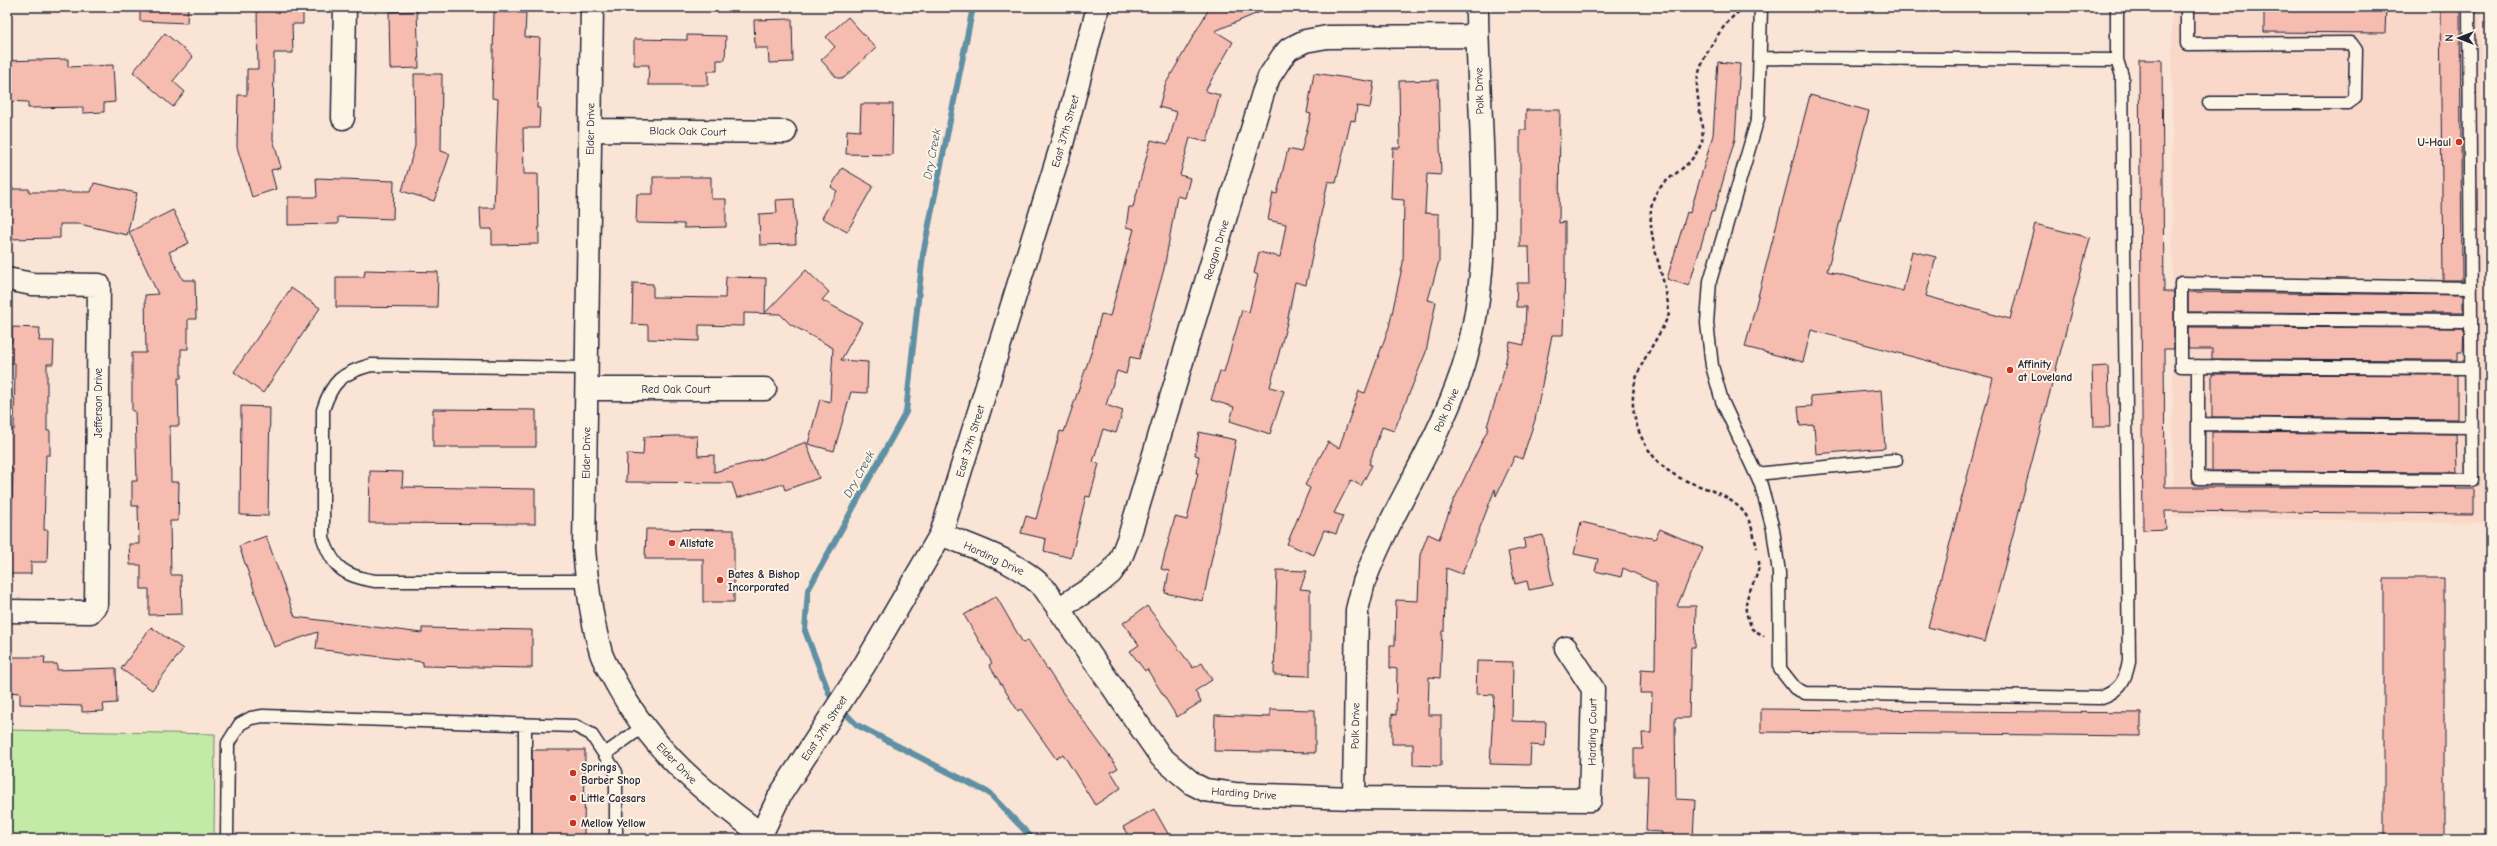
<svg xmlns="http://www.w3.org/2000/svg" width="2497" height="846" font-family="'Comic Neue',sans-serif">
  <rect width="100%" height="100%" fill="#fae4d5"/>
  <filter id="ink" filterUnits="userSpaceOnUse"><feTurbulence type="fractalNoise" baseFrequency=".025" numOctaves="2"/><feDisplacementMap in="SourceGraphic" scale="8" xChannelSelector="R" yChannelSelector="G"/><feConvolveMatrix kernelMatrix="1 2 1 2 8 2 1 2 1" color-interpolation-filters="sRGB"/></filter>
  <g filter="url(#ink)">
    <!-- built -->
    <path fill="#f9d8ca" d="M2172,7H2481L2484,523L2173,517Z"/>
    <!-- green -->
    <path fill="#c3eba7" stroke="#728671" d="M7,730L215,734L214,839H7Z"/>
    <g fill="none" stroke-linecap="round" stroke-linejoin="round">
      <!-- stream -->
      <path stroke="#6190a4" stroke-width="6" d="M835,703L831,698L805,631L808,590L906,412L923,254L973,7
        M841,709L857,725L989,793L1033,839"/>
    </g>
    <!-- building -->
    <path fill="#f6bcb0" stroke="#22223b" d="M140,7H188L187,23L140,21Z
      M257,7H303V24H292L293,53H274L273,139L281,168L271,170L276,189L252,197L237,147L238,95H247V69H258Z
      M1210,7H1272L1215,31L1233,42L1205,91L1220,95L1207,142L1190,138L1180,175L1190,178L1185,198L1177,196L1164,269L1139,359L1130,357L1126,374L1117,371L1106,405L1123,411L1116,433L1103,429L1093,462L1099,464L1090,497L1086,496L1071,558L1044,551L1046,539L1021,533L1026,516L1036,519L1060,431L1064,432L1092,350L1101,314L1110,316L1134,229L1126,227L1129,207H1133L1151,140L1168,144L1177,112L1159,107L1165,85Z
      M2264,7H2386L2385,33L2264,32Z
      M2440,7H2460L2462,280H2443Z
      M417,11L419,68L390,69L389,12Z
      M494,12L526,13L525,37L540,38L537,108H540L539,128H523L524,174H538L539,244L492,245V229H481L480,208H494L498,99L492,98Z
      M848,17L876,48L844,78H837L821,60L835,47L826,37Z
      M792,19L793,62L769,63L768,48H755L754,20Z
      M165,33L193,57L173,81L185,92L173,107L133,72Z
      M687,35L726,36L725,60H717V71H708V85H648L649,65H634V39L687,40Z
      M68,59V67L113,65L115,102L104,103V112L83,113V107L28,108V102L7,101V61Z
      M2139,60H2162L2164,292H2174V349H2164L2165,487H2456V489H2474V514L2165,511L2166,529L2143,530Z
      M1718,62L1740,64L1735,139L1714,212L1711,211L1689,286L1667,279L1687,212L1690,213L1713,135Z
      M1314,73L1374,82L1370,108L1357,106L1355,121L1351,120L1336,183L1328,181L1306,285L1295,282L1287,323L1270,387L1284,391L1270,434L1230,421L1234,407L1211,400L1220,371L1224,372L1242,310L1249,312L1258,275L1254,273L1259,252L1280,257L1286,224L1268,220L1273,193L1277,194L1288,149L1301,152L1311,114L1307,113Z
      M414,74H442L441,151L450,154L434,201L402,191L415,146Z
      M1438,80L1441,175L1427,174L1425,213L1439,214V261L1428,300L1436,302L1426,352L1394,431L1382,427L1369,464L1372,465L1361,486L1351,480L1334,513L1343,516L1336,534L1324,530L1314,555L1287,544L1310,488L1305,485L1328,442L1339,448L1359,391L1365,393L1389,327L1403,263L1404,200L1391,199L1393,148H1400L1399,81Z
      M1810,95L1869,111L1827,271L1903,291L1912,251L1936,257L1926,296L2010,319L2035,224L2090,238L1985,642L1928,627L1993,378L1811,330L1803,362L1745,347Z
      M861,104H893L892,155L846,154L847,130L860,131Z
      M1526,110H1560L1559,223L1565,222V269L1563,335H1552L1535,420L1522,459L1515,456L1496,496L1495,489L1462,574L1446,568L1444,631H1442L1440,678L1429,677L1428,715H1441V766L1413,765V744H1392V714L1396,715L1397,669L1390,668V645H1395L1396,600L1418,601L1420,555L1428,534L1439,539L1453,502L1489,427L1487,426L1501,383L1510,342L1524,345L1526,307H1516L1517,283H1530L1529,247H1520V130H1526Z
      M842,168L873,186L847,232L822,218L837,191L831,187Z
      M653,177H711V199H726V227L684,228V224L636,223L637,194H653Z
      M316,178L394,181L393,219L338,217V224L288,225V197H317Z
      M94,183L137,193L127,235L79,224H60V238L7,239V189H29V192H91Z
      M794,199L796,244L760,245L759,214L777,213L776,200Z
      M173,210L189,243L169,252L183,280H195L196,319H188V349H181V378H178L179,426H170L171,482H179L178,521H170L171,575H181L182,614L149,615V589H141V565H130L129,544H139L138,506H132V481H137L135,411H132V353H146L145,295L158,294L129,232Z
      M365,270L438,272L437,308L336,307V277H364Z
      M806,270L829,292L822,300L862,322L841,360L868,362L867,393L851,392L834,451L808,444L820,399L830,402L833,348L790,324L780,314L744,313V326L699,325V341L648,339V325L632,324L633,283L653,284V297L725,298L726,277L766,278L765,313Z
      M291,288L320,308L263,393L234,372Z
      M2188,292L2463,295V313L2188,312Z
      M12,327L40,328L39,341H54L53,364H47V431H50V455H46L44,530H48L47,562H31V574H7V539H11L13,469H7V430H14L15,363H7V342H12Z
      M2188,327L2464,328L2463,352H2458V360L2212,359V349H2188Z
      M2108,366L2110,427H2094L2092,367Z
      M2212,374L2457,375V419L2212,417Z
      M1881,390L1885,448L1816,454L1814,425L1800,426L1798,407L1812,406L1810,396Z
      M241,406L270,407L268,516L240,515Z
      M433,409L536,410V447H433Z
      M1199,432L1236,440L1203,601L1165,593L1169,571L1161,569L1175,517L1187,520L1198,473H1196L1199,456L1195,455Z
      M2212,432L2456,434L2457,472L2212,471Z
      M676,436H697L698,456L714,455V472L762,459L806,442L819,478L785,490L783,484L737,498L732,483L626,482L627,454L643,455L644,437Z
      M370,471L403,472L402,487L535,489V524L369,523Z
      M1581,522L1655,539L1660,529L1703,548L1677,606H1696L1695,647H1691L1689,718H1675L1676,799L1695,800L1693,839H1662V832L1646,831L1648,776H1634V749H1643L1642,733H1651L1652,693H1640L1641,669L1655,670L1656,583L1623,568L1621,577L1595,571L1598,559L1574,554Z
      M646,529L734,530V602H703V559H645Z
      M1543,535L1553,585L1529,590L1527,581L1515,584L1508,552L1525,548L1524,539Z
      M266,536L295,617L422,633V628L532,630V668L423,666V662L316,649L318,632L274,647L239,546Z
      M1277,570L1307,571L1300,589L1310,590V676L1274,675Z
      M2384,578H2444V839H2384Z
      M996,596L1023,643L1028,640L1063,693L1118,768L1111,772L1121,788L1095,805L1063,754L1056,759L1021,709L1018,711L989,665L992,663L964,615Z
      M1147,606L1193,668L1202,663L1212,680L1195,691L1201,702L1177,717L1147,669L1145,671L1130,651L1139,645L1123,623Z
      M151,627L183,649L152,690L121,669Z
      M7,657H45L44,664H57V670L116,668L117,703L103,704L104,711L82,712V706L20,704V693L7,692Z
      M1477,661L1513,662L1512,721L1546,722L1545,746L1531,745L1530,765L1490,764L1494,695L1476,694Z
      M1270,709L1315,710V753L1214,751L1215,715L1270,717Z
      M1761,709L2141,713V736L1761,732Z
      M532,750H585L584,839H532Z
      M1154,809L1171,839H1130L1123,827Z"/>
    <g fill="none" stroke-linecap="round" stroke-linejoin="round">
      <defs>
        <path id="lane" d="M1761,7L1758,118L1710,281L1707,323L1712,366L1722,401L1761,485L1773,529L1779,573L1780,669L1795,688L1805,693L2099,698C2119,692 2126,680 2129,661L2122,76L2117,60V7
          M2187,7V44L2351,43L2356,50L2355,98L2348,103H2209
          M1761,58L2117,60
          M2471,288L2181,283V366L2471,368
          M2181,319L2471,321
          M2198,366V478L2472,480L2469,7
          M2198,424L2471,427
          M1756,474L1896,460
          M587,581H375C344,576 333,568 323,538V410C332,381 342,373 371,365L587,368
          M525,726V839
          M605,754L644,726
          M227,839L228,743L240,724L251,718L263,716L575,726L591,734L616,772V839"/>
        <path id="street" d="M592,7L584,549C587,584 591,619 601,653C604,663 611,673 616,683C652,750 701,790 761,834
          M343,118L345,7
          M591,130L785,132
          M7,279L32,284L99,285L96,605L90,612L7,611
          M587,389H765
          M941,534C977,549 1016,560 1044,588L1161,757L1193,784L1205,790L1235,794L1354,798L1590,800L1593,689L1566,648
          M1058,609L1099,583L1111,573L1120,560L1129,537L1263,93L1269,77L1282,57L1289,49L1305,41L1327,37L1477,36
          M1354,798L1357,610L1364,582C1391,510 1436,447 1461,374C1500,256 1477,128 1477,7"/>
        <path id="secondary" d="M759,839L780,795L865,664L941,534L1062,144L1098,7"/>
      </defs>
      <!-- lane casing -->
      <use href="#lane" stroke="#22223b" stroke-width="15"/>
      <!-- street casing -->
      <use href="#street" stroke="#22223b" stroke-width="25"/>
      <!-- secondary casing -->
      <use href="#secondary" stroke="#22223b" stroke-width="25"/>
      <!-- path -->
      <path stroke="#22223b" stroke-width="2.5" stroke-dasharray="4 3" stroke-linecap="butt" d="M1745,8C1725,17 1698,62 1697,83C1696,96 1705,133 1702,141C1691,175 1654,176 1651,209C1648,245 1667,279 1669,314C1660,336 1645,354 1637,376C1623,415 1646,462 1682,479C1704,489 1722,491 1741,509C1751,519 1754,536 1757,548
        M1759,561C1760,579 1744,592 1746,611C1747,617 1750,623 1752,629L1764,636"/>
      <!-- lane -->
      <use href="#lane" stroke="#fcf5e5" stroke-width="12"/>
      <!-- street -->
      <use href="#street" stroke="#fcf5e5" stroke-width="22"/>
      <!-- secondary -->
      <use href="#secondary" stroke="#fcf5e5" stroke-width="22"/>
    </g>
  </g>
  <!-- markers -->
  <g fill="#c8321e" stroke="#fcf5e5" stroke-width="1.5">
    <circle cx="2459" cy="142" r="4"/>
    <circle cx="2010" cy="370" r="4"/>
    <circle cx="672" cy="543" r="4"/>
    <circle cx="720" cy="580" r="4"/>
    <circle cx="573" cy="773" r="4"/>
    <circle cx="573" cy="798" r="4"/>
    <circle cx="573" cy="823" r="4"/>
  </g>
  <g text-anchor="middle" stroke-width="4" stroke-linejoin="round" paint-order="stroke">
    <!-- street labels -->
    <g font-size="11" fill="#22223b" stroke="#fcf5e5">
      <text transform="translate(1479 91) rotate(-92)" y="4">Polk Drive</text>
      <text transform="translate(590 129) rotate(-89)" y="4">Elder Drive</text>
      <text transform="translate(688 131) rotate(1)" y="4">Black Oak Court</text>
      <text transform="translate(1065 131) rotate(-74)" y="4">East 37th Street</text>
      <text transform="translate(1216 250) rotate(-73)" y="4">Reagan Drive</text>
      <text x="676" y="393">Red Oak Court</text>
      <text transform="translate(98 403) rotate(-90)" y="4">Jefferson Drive</text>
      <text transform="translate(1446 410) rotate(-67)" y="4">Polk Drive</text>
      <text transform="translate(970 441) rotate(-73)" y="4">East 37th Street</text>
      <text transform="translate(586 453) rotate(-89)" y="4">Elder Drive</text>
      <text transform="translate(994 558) rotate(25)" y="4">Harding Drive</text>
      <text transform="translate(1355 726) rotate(-89)" y="4">Polk Drive</text>
      <text transform="translate(824 728) rotate(-57)" y="4">East 37th Street</text>
      <text transform="translate(1592 732) rotate(-89)" y="4">Harding Court</text>
      <text transform="translate(677 763) rotate(46)" y="4">Elder Drive</text>
      <text transform="translate(1244 793) rotate(4)" y="4">Harding Drive</text>
    </g>
    <!-- poi labels -->
    <g font-size="11" font-weight="bold" fill="#22223b" stroke="#fcf5e5" text-anchor="start">
      <text x="2451" y="146" text-anchor="end">U-Haul</text>
      <text x="2018" y="368">Affinity<tspan x="2018" dy="13">at Loveland</tspan></text>
      <text x="680" y="547">Allstate</text>
      <text x="728" y="578">Bates &amp; Bishop<tspan x="728" dy="13">Incorporated</tspan></text>
      <text x="581" y="771">Springs<tspan x="581" dy="13">Barber Shop</tspan></text>
      <text x="581" y="802">Little Caesars</text>
      <text x="581" y="827">Mellow Yellow</text>
    </g>
    <!-- water labels -->
    <g font-size="12" font-style="italic" fill="#425970" stroke="#fcf5e5">
      <text transform="translate(932 154) rotate(-79)" y="4">Dry Creek</text>
      <text transform="translate(859 474) rotate(-61)" y="4">Dry Creek</text>
    </g>
  </g>
  <!-- margin -->
  <rect width="2497" height="846" fill="none" stroke="#fcf5e5" stroke-width="24"/>
  <rect x="12" y="12" width="2473" height="822" fill="none" stroke="#22223b" stroke-width="1.5" filter="url(#ink)"/>
  <!-- north arrow -->
  <g transform="translate(2459 38) rotate(270)" stroke="#fcf5e5" stroke-width="3" paint-order="stroke">
  <path d="M0-3L7 15L0 10L-7 15Z" fill="#22223b"/>
  <text y="-6" font-size="11" font-weight="bold" text-anchor="middle" fill="#22223b">N</text>
  </g>
</svg>
